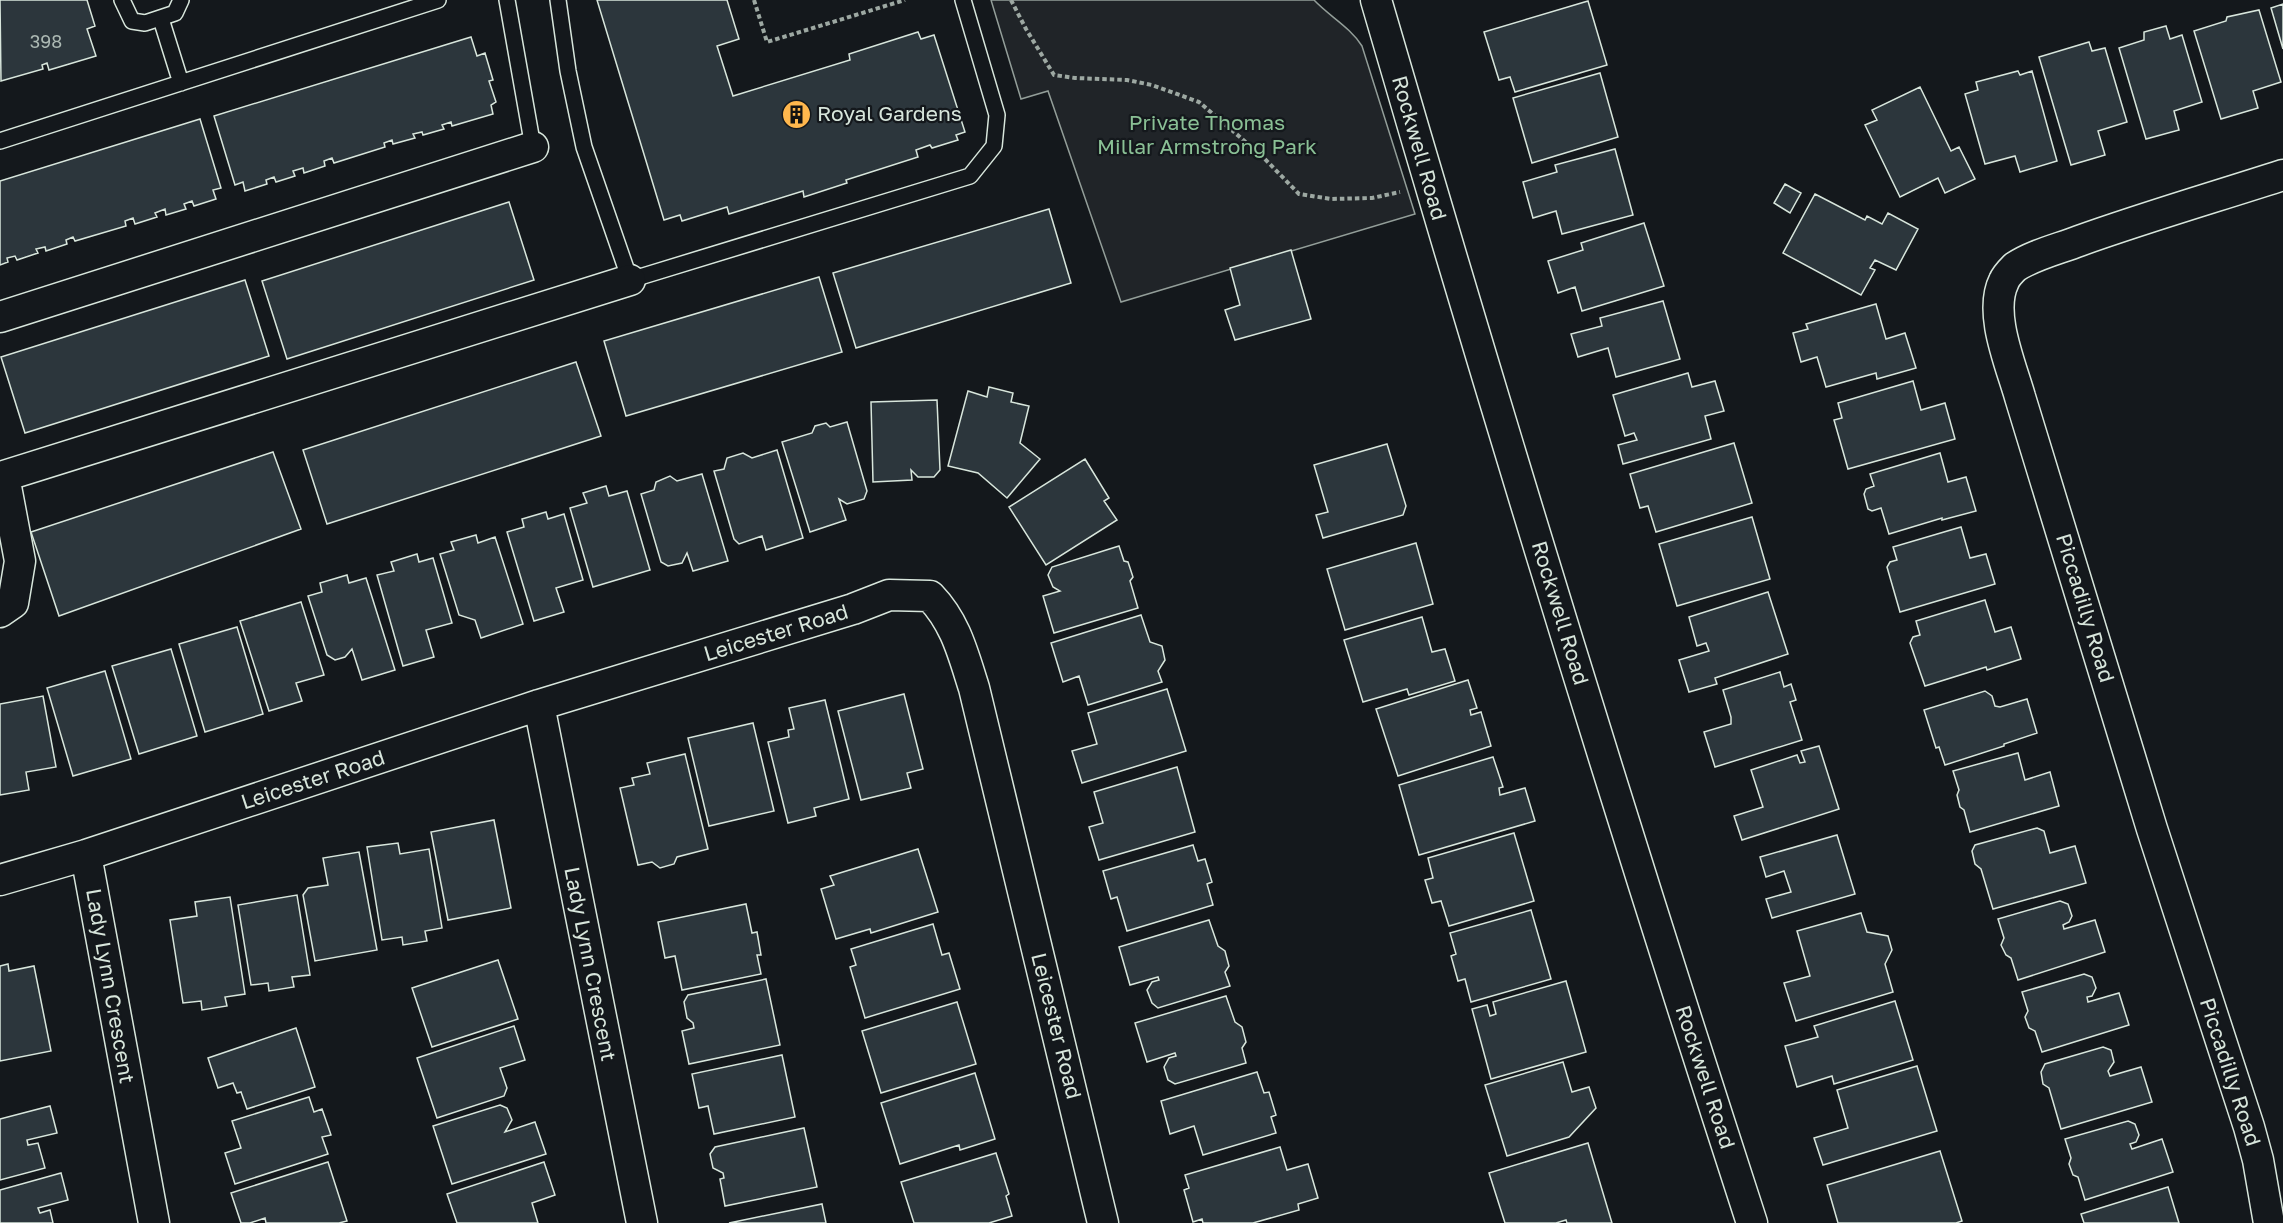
<svg xmlns="http://www.w3.org/2000/svg" width="2283" height="1223" font-family="'Golos Text',sans-serif">
  <rect width="100%" height="100%" fill="#14181c"/>
  <!-- green -->
  <path fill="#202428" stroke="#939e99" stroke-width="1.5" d="M991,0H1314C1329,16 1350,27 1362,46L1415,214L1121,302L1048,91L1021,99Z"/>
  <!-- building -->
  <path fill="#2c363c" stroke="#d8e6dc" stroke-width="1.5" d="M0,0H87L95,26L87,29L96,56L49,70L47,63L42,65L43,69L1,81Z
    M597,0H727L739,39L717,46L733,96L850,60L849,54L918,32L921,39L934,35L965,132L956,135L958,140L932,148L930,145L916,150L918,157L846,180L847,183L804,197L803,191L729,214L727,207L682,221L680,215L664,220Z
    M1588,1L1607,65L1515,92L1510,77L1499,80L1484,32Z
    M2283,4V49L2271,8Z
    M2259,10L2281,82L2253,91L2258,108L2221,119L2194,31L2226,21L2227,17Z
    M2166,26L2170,39L2182,35L2202,102L2174,111L2179,130L2146,139L2119,48L2144,40V32Z
    M471,37L477,56L485,53L493,80L489,81L496,102L491,105L493,114L452,126L451,122L442,125L444,129L423,135L422,132L413,134L415,138L393,144L392,140L384,143L385,147L334,163L332,158L324,161L325,166L304,173L303,168L293,171L295,176L276,182L274,177L266,180L267,184L245,191L243,182L235,185L214,116Z
    M2089,42L2092,51L2105,48L2127,122L2098,131L2105,155L2071,165L2039,57Z
    M2018,71L2020,75L2032,71L2057,161L2020,172L2015,156L1985,164L1965,94L1978,90L1976,82Z
    M1600,73L1618,137L1532,163L1513,98Z
    M1920,87L1951,151L1959,147L1975,179L1945,193L1938,178L1900,197L1865,125L1877,120L1872,110Z
    M200,119L221,188L213,190L216,199L194,206L192,201L184,204L186,209L166,215L165,209L155,213L157,217L135,224L133,218L125,221L126,226L75,241L73,237L66,240L67,244L46,251L45,247L36,249L38,253L17,260L15,256L7,258L8,262L0,265V181Z
    M1615,149L1633,215L1562,234L1556,211L1533,218L1523,182L1557,172L1555,165Z
    M1785,184L1801,193L1790,213L1774,203Z
    M1815,194L1865,220L1867,216L1882,224L1888,213L1918,229L1896,270L1875,260L1870,268L1875,270L1861,295L1783,253Z
    M509,202L534,280L287,359L262,281Z
    M1049,209L1071,283L856,348L833,273Z
    M1644,223L1664,286L1582,311L1575,287L1558,293L1548,261L1583,250L1581,243Z
    M1291,250L1311,319L1235,340L1225,310L1240,305L1230,268Z
    M819,277L842,352L626,416L604,341Z
    M245,280L269,356L25,433L1,357Z
    M1663,301L1680,359L1616,377L1608,348L1578,357L1571,334L1602,326L1600,318Z
    M1876,304L1886,339L1905,333L1916,368L1877,379L1876,373L1826,387L1817,357L1801,362L1793,333L1808,329L1806,324Z
    M576,362L601,436L327,524L303,450Z
    M1688,373L1692,387L1715,381L1724,411L1705,416L1711,439L1623,464L1618,445L1637,440L1634,433L1625,436L1613,395Z
    M1913,381L1921,410L1945,403L1955,439L1848,469L1834,420L1842,418L1838,403Z
    M989,387L1013,393L1011,402L1029,406L1020,443L1040,459L1007,498L978,473L948,466L968,391L987,397Z
    M937,400L940,470L934,477H918L911,470L912,480L873,482L871,402Z
    M847,422L867,491L864,499L847,504L839,499L846,520L810,532L782,442L812,433L815,426L826,423L830,427Z
    M1734,443L1752,503L1656,532L1648,506L1640,508L1630,474Z
    M1387,444L1406,506L1403,515L1323,538L1316,515L1328,512L1314,465Z
    M777,450L803,538L766,550L762,536L739,544L734,539L714,471L724,469L727,458L743,453L752,458Z
    M273,452L301,529L59,616L31,532Z
    M1940,453L1948,482L1966,477L1976,511L1942,520V518L1889,534L1881,508L1872,511L1868,509L1864,494L1866,489L1874,486L1870,474Z
    M1085,459L1109,498L1104,501L1117,520L1046,565L1009,507Z
    M702,474L728,561L693,571L687,553L682,563L668,566L661,562L641,494L654,490L656,482L670,476L677,481Z
    M606,486L609,496L627,491L650,570L593,587L570,508L587,503L583,493Z
    M546,512L548,519L564,514L583,580L556,588L564,612L534,621L507,532L524,527L522,519Z
    M1752,517L1770,579L1677,606L1659,544Z
    M1961,527L1970,558L1986,554L1995,584L1900,612L1887,567L1890,562L1897,560L1893,547Z
    M476,535L478,543L495,537L523,624L481,638L475,620L459,615L440,554L454,550L451,542Z
    M1416,543L1433,604L1345,630L1327,569Z
    M1119,546L1124,561L1128,562L1133,577L1130,581L1138,608L1054,633L1043,596L1060,591L1053,587L1048,575L1052,567Z
    M417,554L419,562L433,558L452,623L426,630L434,657L403,666L377,575L394,571L391,562Z
    M347,575L349,583L366,578L395,670L362,680L352,649L345,657L335,660L327,655L308,596L322,592L320,583Z
    M1768,592L1788,654L1715,678L1717,684L1689,692L1679,660L1709,651L1706,643L1697,646L1689,617Z
    M1985,600L1995,632L2011,627L2021,659L1987,670L1986,667L1925,686L1910,643L1913,637L1920,635L1916,621Z
    M301,602L324,675L296,683L302,701L269,711L240,621Z
    M1141,615L1150,642L1162,646L1165,660L1158,671L1162,682L1088,705L1079,676L1063,682L1051,643Z
    M1422,617L1432,652L1445,649L1455,681L1409,695L1407,689L1363,702L1344,640Z
    M237,627L263,714L205,732L179,644Z
    M171,649L197,736L139,754L112,666Z
    M105,671L131,759L73,776L47,688Z
    M1780,672L1784,687L1791,684L1796,700L1790,702L1802,740L1715,767L1704,732L1731,724V717L1723,690Z
    M1468,680L1477,708L1470,710L1471,715L1481,712L1491,746L1398,776L1376,709Z
    M1167,689L1186,751L1082,783L1072,751L1097,744L1088,713Z
    M1985,691L1992,696L1995,706L2000,707L2027,699L2037,733L2004,744V746L1945,765L1939,747L1936,748L1924,710Z
    M904,694L923,769L907,773L911,788L861,800L838,711Z
    M43,696L56,767L26,772L29,790L0,795V704Z
    M825,700L849,799L814,808L816,816L788,823L768,742L789,737L788,730L794,729L789,708Z
    M753,723L774,811L709,826L688,738Z
    M1819,746L1839,809L1742,840L1734,816L1763,807L1751,770L1797,755L1800,763L1805,762L1801,751Z
    M2018,753L2025,780L2050,772L2059,806L1970,832L1964,810L1960,807L1957,795L1959,790L1953,771Z
    M685,754L708,849L677,857L674,864L660,868L652,862L638,865L620,788L634,785L632,778L650,774L647,763Z
    M1493,757L1503,787L1499,788L1500,795L1525,788L1535,821L1419,855L1399,785Z
    M1177,767L1195,832L1099,860L1089,827L1103,823L1094,792Z
    M494,820L511,908L448,920L431,832Z
    M2037,828L2044,831L2050,853L2075,846L2086,883L1993,909L1981,869L1975,864L1972,851L1975,845Z
    M1514,833L1534,901L1449,926L1441,901L1432,903L1425,880L1433,878L1428,858Z
    M1837,835L1855,894L1772,918L1766,899L1791,892L1784,871L1766,877L1760,857Z
    M398,843L400,854L429,849L442,928L425,931L427,941L403,945L402,937L382,940L367,847Z
    M1193,845L1198,861L1205,859L1212,882L1207,884L1213,905L1127,931L1117,897L1111,899L1103,871Z
    M918,849L938,912L871,933L870,929L836,939L821,889L834,885L830,876Z
    M359,852L377,950L315,961L303,895L308,888L328,885L323,858Z
    M297,895L310,975L292,977L294,987L269,991L268,983L251,985L238,905Z
    M230,897L245,994L225,997L227,1006L202,1010L201,1001L183,1003L170,920L197,916L195,902Z
    M2060,901L2068,904L2072,916L2069,922L2063,925L2064,929L2095,920L2105,952L2018,980L2011,958L2006,955L2001,945L2004,938L1998,919Z
    M746,904L752,933L757,932L761,955H757L761,974L682,990L675,956L665,958L658,922Z
    M1531,910L1551,979L1471,1002L1465,979L1458,981L1451,956L1456,954L1450,933Z
    M1861,913L1867,932L1888,936L1892,950L1885,964L1893,992L1796,1021L1784,983L1810,976L1797,931Z
    M1209,920L1218,946L1225,951L1229,966L1225,972L1230,986L1158,1008L1152,1003L1147,990L1152,982L1159,980L1158,977L1130,985L1119,947Z
    M933,924L942,955L949,953L960,989L865,1018L850,967L856,965L851,949Z
    M498,960L518,1019L432,1047L412,988Z
    M8,964L9,971L34,966L51,1051L0,1061V966Z
    M2084,974L2092,977L2096,988L2092,996L2087,997L2088,1002L2119,993L2129,1025L2042,1052L2035,1031L2029,1028L2025,1017L2028,1011L2022,992Z
    M766,979L780,1045L689,1064L682,1031L694,1028L693,1023L687,1018L684,1002L688,995Z
    M1566,981L1586,1052L1491,1079L1472,1009L1487,1005L1490,1016L1496,1014L1493,1002Z
    M1226,996L1235,1022L1242,1027L1246,1042L1242,1048L1246,1063L1175,1084L1168,1080L1164,1067L1169,1058L1176,1056L1175,1053L1147,1062L1135,1023Z
    M1895,1001L1913,1060L1834,1084L1832,1076L1797,1087L1785,1046L1818,1037L1814,1026Z
    M957,1002L976,1064L881,1093L862,1031Z
    M514,1026L525,1060L500,1068L507,1088L504,1096L437,1118L417,1058Z
    M296,1028L315,1087L247,1109L241,1092L237,1093L233,1083L218,1088L208,1058Z
    M2103,1047L2111,1050L2114,1062L2108,1071L2110,1076L2141,1067L2152,1102L2061,1129L2049,1088L2043,1084L2041,1072L2045,1064Z
    M782,1055L795,1117L714,1134L708,1106L699,1108L692,1074Z
    M1563,1062L1572,1092L1589,1087L1596,1108L1569,1137L1507,1156L1485,1085Z
    M1917,1066L1937,1131L1823,1165L1814,1138L1848,1128L1837,1090Z
    M1257,1072L1264,1093L1269,1092L1276,1115L1271,1117L1276,1133L1203,1155L1194,1126L1170,1134L1161,1101Z
    M975,1073L995,1139L960,1150L959,1145L900,1164L881,1103Z
    M309,1097L314,1112L322,1109L331,1135L322,1137L328,1154L235,1184L225,1153L241,1148L232,1121Z
    M500,1105L507,1108L512,1120L505,1132L535,1122L546,1154L452,1184L433,1126Z
    M50,1106L57,1133L27,1140L28,1145L38,1143L45,1168L0,1180V1119Z
    M2128,1121L2135,1124L2139,1135L2136,1142L2130,1144L2132,1149L2162,1139L2173,1172L2085,1200L2078,1177L2073,1175L2069,1164L2071,1158L2065,1139Z
    M804,1128L817,1187L725,1206L720,1179L724,1178L723,1173L713,1168L710,1154L715,1147Z
    M1588,1143L1612,1223H1567L1566,1220L1556,1223H1505L1489,1173Z
    M1280,1147L1287,1170L1308,1164L1318,1198L1298,1204L1299,1210L1253,1223H1203L1202,1219L1193,1222L1184,1190L1189,1188L1185,1175Z
    M1940,1151L1962,1221L1956,1223H1838L1827,1185Z
    M996,1153L1009,1194L1006,1196L1012,1216L989,1223H914L901,1182Z
    M328,1162L347,1221L339,1223H266L265,1218L250,1223H241L231,1193Z
    M544,1162L555,1195L532,1203L538,1223H457L447,1194Z
    M61,1173L68,1200L38,1208L40,1213L50,1210L53,1223H0V1190Z
    M2168,1187L2179,1223H2084L2081,1214Z
    M822,1204L826,1223H729Z"/>
  <g fill="none" stroke-linecap="round" stroke-linejoin="round">
    <defs>
      <path id="lane" d="M122,0L132,21L145,23L175,13L181,0
        M507,0L533,147
        M558,0L568,71L584,147L630,280L970,176L994,146L997,115L963,0
        M161,19L181,83
        M0,141L438,0"/>
      <path id="street" d="M1376,0C1495,409 1620,817 1752,1223
        M0,317L533,147
        M0,612L13,603L20,561L4,476L630,280
        M539,705L642,1223
        M86,855L154,1223
        M0,880L86,855L539,705L853,609L889,595L930,596C956,623 963,654 974,688L1103,1223
        M2269,1223L2258,1160L2249,1127L2152,829L2020,397C2011,365 1988,313 2004,281C2006,276 2011,271 2015,267C2033,255 2058,249 2079,241C2146,217 2215,197 2283,175"/>
    </defs>
    <!-- lane casing -->
    <use href="#lane" stroke="#d8e6dc" stroke-width="18"/>
    <!-- street casing -->
    <use href="#street" stroke="#d8e6dc" stroke-width="33"/>
    <!-- path -->
    <path stroke="#9da8a2" stroke-width="4" stroke-dasharray="4.5 3" stroke-linecap="butt" d="M754,0L767,42L905,0
      M1011,0L1026,29L1054,75L1075,78L1127,80L1152,85L1199,102L1262,156L1299,194L1331,199L1372,198L1400,192"/>
    <!-- lane -->
    <use href="#lane" stroke="#14181c" stroke-width="15"/>
    <!-- street -->
    <use href="#street" stroke="#14181c" stroke-width="30"/>
  </g>
  <!-- icons -->
  <defs>
    <symbol id="building-disc" viewBox="-11 -11 22 22"><circle r="9.5" fill="#ffb74d" stroke="#14181c"/><path d="M-4-6H4V6H1V3H-1V6H-4ZM-2.5-4.3h1.7v1.8h-1.7ZM.8-4.3h1.7v1.8H.8ZM-2.5-1h1.7V.8h-1.7ZM.8-1h1.7V.8H.8Z" fill="#111"/></symbol>
  </defs>
  <g fill-rule="evenodd">
    <use href="#building-disc" x="780" y="98" width="33" height="33"/>
  </g>
  <g text-anchor="middle" stroke-width="4.5" stroke-linejoin="round" paint-order="stroke">
    <!-- number labels -->
    <g font-size="18" fill="#adbab4">
      <text x="46" y="48">398</text>
    </g>
    <!-- poi labels -->
    <g font-size="21" fill="#d8e6dc" stroke="#14181c" text-anchor="start">
      <text x="817" y="121">Royal Gardens</text>
    </g>
    <!-- park labels -->
    <g font-size="21" fill="#8ac095" stroke="#14181c">
      <text x="1207" y="130">Private Thomas<tspan x="1207" dy="24">Millar Armstrong Park</tspan></text>
    </g>
    <!-- street labels -->
    <g font-size="21" fill="#d8e6dc" stroke="#14181c">
      <text transform="translate(1419 148) rotate(74)" y="7">Rockwell Road</text>
      <text transform="translate(2085 608) rotate(73)" y="7">Piccadilly Road</text>
      <text transform="translate(1560 613) rotate(73)" y="7">Rockwell Road</text>
      <text transform="translate(776 633) rotate(-17)" y="7">Leicester Road</text>
      <text transform="translate(313 780) rotate(-18)" y="7">Leicester Road</text>
      <text transform="translate(590 964) rotate(79)" y="7">Lady Lynn Crescent</text>
      <text transform="translate(110 986) rotate(80)" y="7">Lady Lynn Crescent</text>
      <text transform="translate(1056 1026) rotate(76)" y="7">Leicester Road</text>
      <text transform="translate(2230 1072) rotate(72)" y="7">Piccadilly Road</text>
      <text transform="translate(1705 1077) rotate(72)" y="7">Rockwell Road</text>
    </g>
  </g>
</svg>
